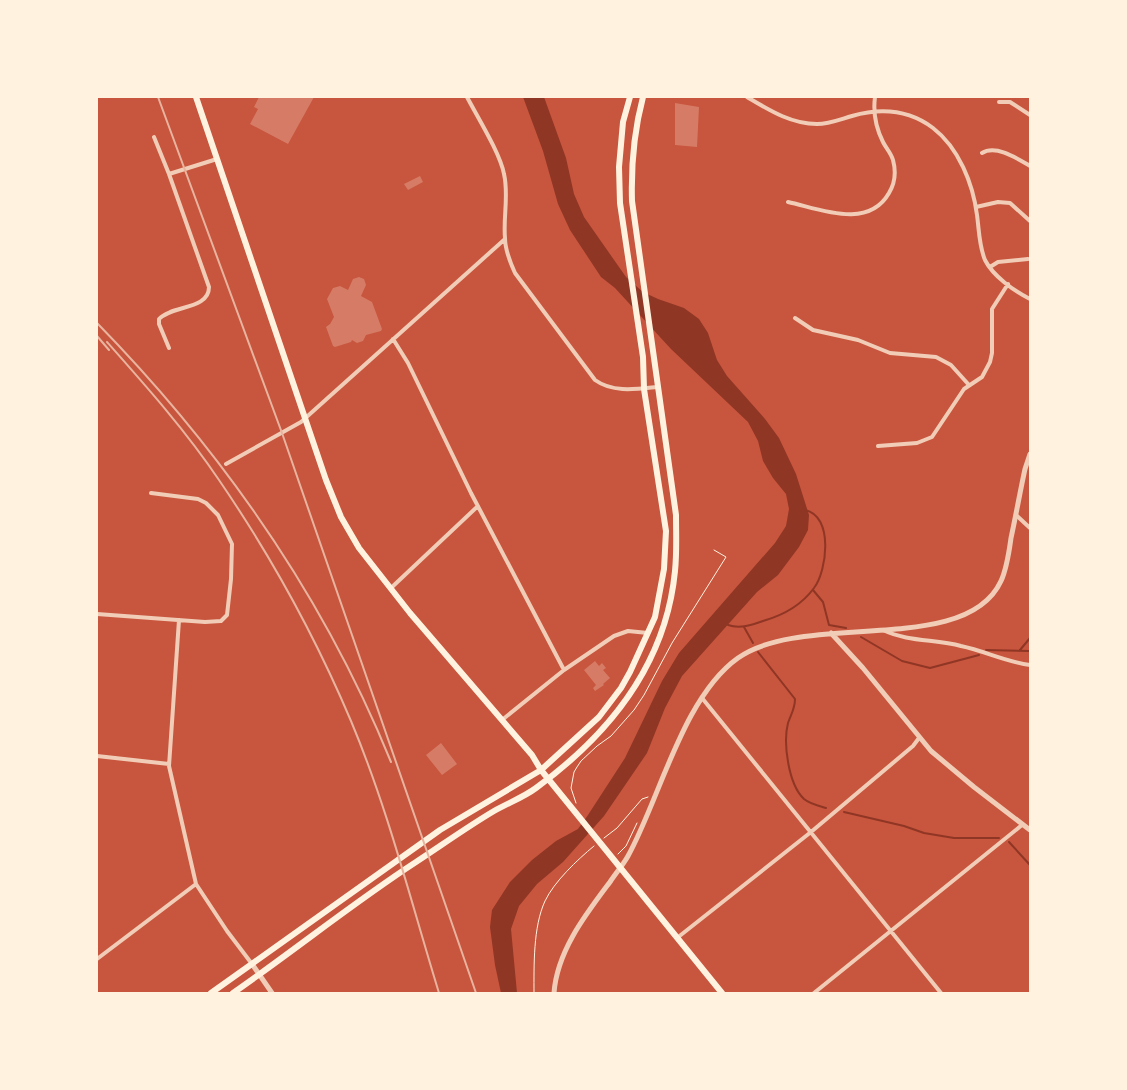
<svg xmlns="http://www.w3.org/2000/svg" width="1127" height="1090" font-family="'Titillium Web',sans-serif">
  <rect width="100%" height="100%" fill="#c8553d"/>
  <!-- water -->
  <path fill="#8f3625" d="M523,97H544L566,158L574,194L584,217L626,277L643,292L658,299L684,308L699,319L708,333L717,360L727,376L765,419L779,438L796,474L809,515L808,530L799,547L778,575L757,592L682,676L665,708L647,753L604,816L563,862L537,884L519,906L511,929L517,993H501L495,965L490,927L492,910L510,882L532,860L556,841L578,829L588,815L625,758L662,681L679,653L775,543L786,526L789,509L786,494L773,478L763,461L758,441L748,422L671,349L615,288L601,277L570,230L558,204L543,151Z"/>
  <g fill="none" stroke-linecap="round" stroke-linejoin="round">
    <!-- stream -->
    <path stroke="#8f3625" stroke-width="2" d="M813,590L823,602L829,625L846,628
      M728,625C740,629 752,625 763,621C784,615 801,606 814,588C827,571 834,516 805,510
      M744,627L753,643
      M861,637L902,661L930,668L979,655
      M986,650L1030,651
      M1020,650L1030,638
      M758,652L795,699C795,709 791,714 788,723C783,742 788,784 804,799C810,804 819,806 826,808
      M844,812L904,826L924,833L954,838H999
      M1009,842L1030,865"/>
  </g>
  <!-- building -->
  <path fill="#d67c66" d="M259,97H314L288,144L250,124L258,109L254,107Z
    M675,103L699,107L697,147L675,145Z
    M420,176L423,182L408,190L404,184Z
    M359,277L364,279L366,285L361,296L372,302L382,329L381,331L366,335L363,341L357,343L352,340L351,342L335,347L333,346L326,327L330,324L334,317L327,299L333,288L340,286L348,290L353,279Z
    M595,661L599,666L602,663L606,668L603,670L610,678L603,684L604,685L595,691L593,688L596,685L584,670Z
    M441,743L457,764L442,775L426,755Z"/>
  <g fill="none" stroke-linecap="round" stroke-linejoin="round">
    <!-- path -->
    <path stroke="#fff3e0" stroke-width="1" d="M576,803L571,788L574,772L577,767L581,761L597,746L611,736L634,710L644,695L672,643L726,557L714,550
      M604,838L617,828L642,799L648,797
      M618,854L626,846L637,823
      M534,993C534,966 533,927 545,901C554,882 577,860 594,846"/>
    <!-- minor -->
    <path stroke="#f1ccb7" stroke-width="4" d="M467,97C478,118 500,153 504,174C509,195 503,217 505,238C505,250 510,262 515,273L595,380C613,393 637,389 657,387
      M747,97C769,110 791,124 817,124C829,124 841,119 852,116C880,108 909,110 933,128C959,148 973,184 977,215C979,229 979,246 985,260C993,276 1014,291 1030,299
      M999,102H1010L1030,115
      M154,137L169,174L209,287C209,310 172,305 159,319V324L169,348
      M982,153C996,144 1018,159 1030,166
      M169,174L217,159
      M788,202C820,209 868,230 889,193C895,183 896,171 893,160C891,153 886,148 883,142C876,128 873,112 875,97
      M976,207L998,202L1010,203L1030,221
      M990,267L998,262L1028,259
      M795,318L813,330L858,340L890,353L936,357L951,365L969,385
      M393,339L408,363L471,493L564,670
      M878,446L917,443L932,437L964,389L982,377L990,362L992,353V309L1008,284
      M226,464L301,422L505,239
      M1016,515L1030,528
      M391,588L478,506
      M97,614L205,622L221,621L227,615L231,579L232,544L218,515L206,503L198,499L151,493
      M179,620L169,766L196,884L227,931L252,964
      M883,630C908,642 935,639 961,646C985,651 1006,662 1030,665
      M702,698L941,993
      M502,720L564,670L614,636L628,631L648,633
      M97,756L169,764
      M677,938L811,832L913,746L919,738
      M97,959L196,884
      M814,993L1022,825"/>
    <!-- tertiary -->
    <path stroke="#f1ccb7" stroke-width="5" d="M831,633L863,668L931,751L974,787L1030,830
      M252,964L272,993
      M554,993C557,951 586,914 610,882C616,873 623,865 628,856C660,798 683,697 738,658C804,611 966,657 1001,581C1007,568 1009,552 1011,538C1016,515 1020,492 1025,469L1030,454"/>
    <!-- primary -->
    <path stroke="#fff3e0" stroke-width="6" d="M196,97L326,480L341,517L359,548L410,613L532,755L541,770L722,993
      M211,993L440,830L541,770L599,717L621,688L630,672L655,617L664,569L666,531L644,389L643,357L620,203L619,167L623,122L630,97
      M233,993C295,950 353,903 416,862C442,845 467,827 494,811C508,803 524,797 536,788C610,734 666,664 675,571C677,552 676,534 676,515L632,201C631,167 634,131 643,97"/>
    <!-- rail -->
    <path stroke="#e9b49f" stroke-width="2" d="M158,97L282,433L476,993
      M97,323C221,450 324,597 391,762
      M97,336L109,350
      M107,342C146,386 186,431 219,480C271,556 315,636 351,721C388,809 411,902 439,993"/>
  </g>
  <!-- border -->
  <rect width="1127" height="1090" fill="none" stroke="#fff3e0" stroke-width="196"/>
</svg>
